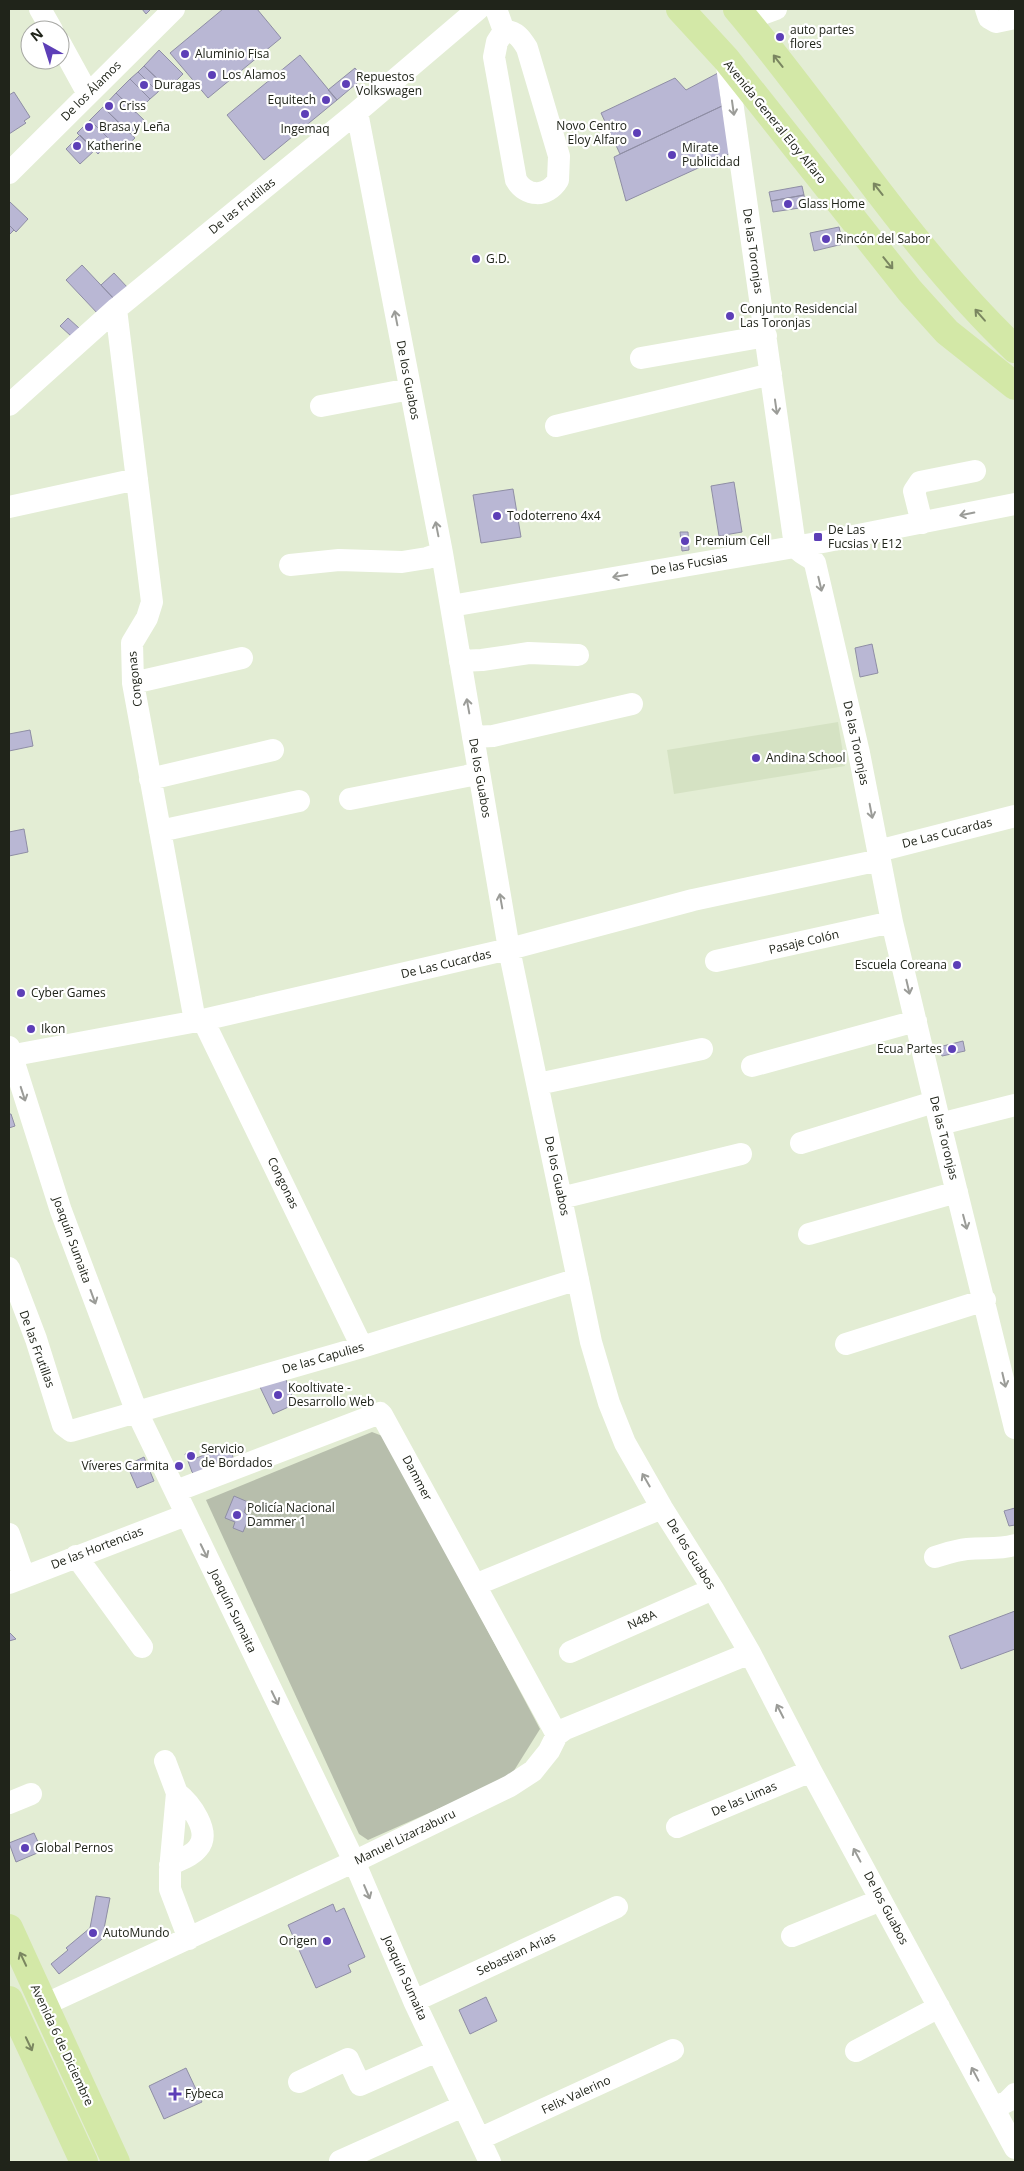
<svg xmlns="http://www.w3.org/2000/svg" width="1024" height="2171" font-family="'Open Sans',sans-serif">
  <rect width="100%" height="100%" fill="#e3edd4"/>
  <!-- built -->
  <path fill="#d5e2c3" d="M838,722L845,766L674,794L667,750Z"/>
  <!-- green -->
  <path fill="#b7beac" d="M372,1432L385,1437L540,1729L510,1777L368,1840L359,1834L206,1500Z"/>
  <!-- building -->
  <path fill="#b9b7d4" stroke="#8f8ea5" d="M142,9H151L146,14Z
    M223,9H257L281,38L208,98L170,53Z
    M159,50L183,74L168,89L144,66Z
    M300,55L337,100L264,160L227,115Z
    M144,66L164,85L158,92L138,72Z
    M355,68L363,78L337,100L328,90Z
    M138,72L158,92L150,99L130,79Z
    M718,73L722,106L620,154L601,113L675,78L686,90Z
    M130,79L150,99L136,113L116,93Z
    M14,92L30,117L24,121L26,123L9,134V95Z
    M116,93L144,120L130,134L103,107Z
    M722,106L731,153L626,201L614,157Z
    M103,107L135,138L121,151L90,120Z
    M90,120L111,141L98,154L77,133Z
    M80,135L95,150L80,164L66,149Z
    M802,186L804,195L771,201L769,192Z
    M804,195L806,207L773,212L771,201Z
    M10,202L28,219L16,232L9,225V203Z
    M9,225L14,230L9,235Z
    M839,227L843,244L814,251L810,233Z
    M82,265L115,300L99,315L66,280Z
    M114,273L128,288L115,300L101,285Z
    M68,318L79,328L71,336L60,326Z
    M734,482L742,532L719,536L711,486Z
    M513,489L521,537L481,543L473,495Z
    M680,532H688L689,550L682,551Z
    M872,644L878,673L860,677L855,648Z
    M30,730L33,746L9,751V734Z
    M24,829L28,852L9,856V832Z
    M25,989L26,994L17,996L16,991Z
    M963,1041L965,1051L942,1056L939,1047Z
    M9,1114H11L15,1126L9,1128Z
    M285,1377L295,1404L273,1414L260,1387Z
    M229,1446L234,1460L195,1475L192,1472L188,1461Z
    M193,1451L196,1458L188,1461L185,1454Z
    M144,1457L154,1481L137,1488L127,1465Z
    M234,1496L248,1502L244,1512L249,1517L243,1532L233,1528L235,1522L225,1518Z
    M1015,1508V1525L1009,1526L1004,1511Z
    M1015,1611V1649L961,1669L949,1636Z
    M9,1632L16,1639L9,1641Z
    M34,1833L42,1851L16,1862L9,1843Z
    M96,1896L110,1898L102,1939L59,1974L51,1964L68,1950L66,1948L90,1928Z
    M333,1904L336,1912L344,1908L365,1957L348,1965L351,1972L316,1988L288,1925Z
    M486,1997L497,2021L470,2034L459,2010Z
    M186,2068L202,2102L164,2119L149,2086Z"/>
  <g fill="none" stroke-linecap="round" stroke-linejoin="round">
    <!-- minor -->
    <path stroke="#fff" stroke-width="22" d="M40,9L52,30
      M496,9L504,31
      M986,9L989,18L996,22L1015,18
      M746,20L776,9
      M504,31C516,31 521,38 527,48L559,156L558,180C547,198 526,197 516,180L494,57L497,42Z
      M60,43L88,94
      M726,59L795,546C800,555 810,555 815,563L859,753L892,922L940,1124L1015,1428
      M357,112L442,553L509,949L591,1342L609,1403L625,1443L662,1508L713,1589L750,1653L811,1771L1015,2148
      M9,173L174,9
      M116,309L152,602L147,618L132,643L133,683L195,1021
      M641,358L766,336
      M9,405L116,309L357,112L478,9
      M321,406L410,389
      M556,426L771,374
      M9,507L137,479
      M922,523L914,491L920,482L975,471
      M290,565L339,560L402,562L427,558L442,553
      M451,606L823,542L1015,504
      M460,661L482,660L529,653L578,655
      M133,683L242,658
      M473,737L493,736L632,704
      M150,779L273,750
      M350,799L467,776L479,772
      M160,831L299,801
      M878,851L1015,816
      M716,961L892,922
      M203,1020L362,1347
      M9,1047L61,1211L136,1410L354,1861L414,2001L490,2162
      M9,1056L203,1020L509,949L693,900L880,860
      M752,1066L916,1021
      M538,1084L702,1049
      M940,1124L1015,1105
      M801,1143L934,1102
      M561,1198L741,1154
      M809,1234L957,1192
      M9,1268L36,1339L63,1425L71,1431L362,1347L578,1279
      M846,1344L985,1300
      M176,1491L380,1413L382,1415L557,1735
      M9,1534L24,1576
      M76,1556L142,1647
      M935,1557C945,1554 956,1550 967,1549C985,1547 997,1550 1015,1545
      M9,1583L186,1515
      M475,1585L662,1508
      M570,1652L713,1589
      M165,1761L177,1793L170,1870V1889L189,1939
      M9,1803L31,1794
      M677,1827L811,1771
      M170,1865C179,1860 192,1856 198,1848C212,1832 190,1803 177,1793
      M792,1936L881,1900
      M414,2001L617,1907
      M44,2005L366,1856L510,1786L533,1771L549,1751L557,1735L565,1729L750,1653
      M856,2051L939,2007
      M299,2082L348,2059L360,2085L437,2051
      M994,2108L1008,2101L1015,2094
      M479,2139L673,2050
      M340,2161L463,2106"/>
    <!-- major -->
    <path stroke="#d3e8a7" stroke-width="28" d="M680,9L726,59L910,291L947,332L1015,386
      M737,9C831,120 909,248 1015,349
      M9,1928L116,2162
      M9,2000L84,2162"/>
  </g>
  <!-- one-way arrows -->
  <defs><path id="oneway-shaft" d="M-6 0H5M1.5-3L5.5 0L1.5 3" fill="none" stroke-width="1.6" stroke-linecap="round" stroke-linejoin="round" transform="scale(1.25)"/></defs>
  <g stroke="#7a8660">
    <use href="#oneway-shaft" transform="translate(778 61) rotate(-128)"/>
    <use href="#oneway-shaft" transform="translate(878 189) rotate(-128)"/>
    <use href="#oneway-shaft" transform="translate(888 263) rotate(51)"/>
    <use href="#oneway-shaft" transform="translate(980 315) rotate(-131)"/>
    <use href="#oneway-shaft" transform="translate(23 1959) rotate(-115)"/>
    <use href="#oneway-shaft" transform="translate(29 2044) rotate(65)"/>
  </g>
  <g stroke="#9b9c98">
    <use href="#oneway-shaft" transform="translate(733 108) rotate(82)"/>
    <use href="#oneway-shaft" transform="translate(396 318) rotate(-101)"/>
    <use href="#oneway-shaft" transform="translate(776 407) rotate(82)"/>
    <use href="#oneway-shaft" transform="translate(967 514) rotate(169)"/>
    <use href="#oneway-shaft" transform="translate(437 529) rotate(-101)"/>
    <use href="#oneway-shaft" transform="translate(620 576) rotate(170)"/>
    <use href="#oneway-shaft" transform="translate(820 584) rotate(77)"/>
    <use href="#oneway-shaft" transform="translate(468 706) rotate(-100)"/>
    <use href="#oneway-shaft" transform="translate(871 811) rotate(79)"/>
    <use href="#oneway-shaft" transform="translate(501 901) rotate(-100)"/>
    <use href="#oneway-shaft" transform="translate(908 987) rotate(77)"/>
    <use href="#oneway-shaft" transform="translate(23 1094) rotate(72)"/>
    <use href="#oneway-shaft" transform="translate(965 1222) rotate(75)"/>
    <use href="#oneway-shaft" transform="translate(93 1297) rotate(70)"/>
    <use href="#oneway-shaft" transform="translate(1004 1380) rotate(77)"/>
    <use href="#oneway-shaft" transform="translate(646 1480) rotate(-120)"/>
    <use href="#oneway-shaft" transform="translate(204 1551) rotate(64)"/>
    <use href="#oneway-shaft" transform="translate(275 1698) rotate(64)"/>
    <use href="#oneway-shaft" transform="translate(780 1711) rotate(-117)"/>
    <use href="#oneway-shaft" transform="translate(857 1855) rotate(-118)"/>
    <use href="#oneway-shaft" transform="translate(367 1892) rotate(67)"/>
    <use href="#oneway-shaft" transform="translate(975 2074) rotate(-118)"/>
  </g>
  <!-- markers -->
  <g fill="#5d3fb7" stroke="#fff" stroke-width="2">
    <circle cx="780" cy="37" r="5"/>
    <circle cx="185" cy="54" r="5"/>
    <circle cx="212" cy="75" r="5"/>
    <circle cx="346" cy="84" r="5"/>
    <circle cx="144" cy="85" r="5"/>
    <circle cx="326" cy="100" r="5"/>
    <circle cx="109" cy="106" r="5"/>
    <circle cx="305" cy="114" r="5"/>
    <circle cx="89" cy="127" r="5"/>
    <circle cx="637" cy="133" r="5"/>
    <circle cx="77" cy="146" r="5"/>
    <circle cx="672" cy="155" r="5"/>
    <circle cx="788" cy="204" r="5"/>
    <circle cx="826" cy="239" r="5"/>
    <circle cx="476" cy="259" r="5"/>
    <circle cx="730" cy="316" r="5"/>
    <circle cx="497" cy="516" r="5"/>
    <rect x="813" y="532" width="10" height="10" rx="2.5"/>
    <circle cx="685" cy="541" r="5"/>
    <circle cx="756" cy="758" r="5"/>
    <circle cx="957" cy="965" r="5"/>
    <circle cx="21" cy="993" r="5"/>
    <circle cx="31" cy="1029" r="5"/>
    <circle cx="952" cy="1049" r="5"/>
    <circle cx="278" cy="1395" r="5"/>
    <circle cx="191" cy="1456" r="5"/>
    <circle cx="179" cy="1466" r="5"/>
    <circle cx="237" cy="1515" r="5"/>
    <circle cx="25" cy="1848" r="5"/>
    <circle cx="93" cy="1933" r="5"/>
    <circle cx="327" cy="1941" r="5"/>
    <path d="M172.5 2086.5h5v5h5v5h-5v5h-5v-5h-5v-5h5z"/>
  </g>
  <g text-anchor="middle" stroke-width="4.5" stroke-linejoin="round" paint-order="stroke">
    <!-- poi labels -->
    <g font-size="12" fill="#20241a" stroke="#fff" text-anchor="start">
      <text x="790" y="34">auto partes<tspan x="790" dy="14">flores</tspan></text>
      <text x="195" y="58">Aluminio Fisa</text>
      <text x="222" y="79">Los Alamos</text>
      <text x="356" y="81">Repuestos<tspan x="356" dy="14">Volkswagen</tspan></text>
      <text x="154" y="89">Duragas</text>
      <text x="316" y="104" text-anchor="end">Equitech</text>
      <text x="119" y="110">Criss</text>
      <text x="627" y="130" text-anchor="end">Novo Centro<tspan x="627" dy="14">Eloy Alfaro</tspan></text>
      <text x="99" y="131">Brasa y Leña</text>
      <text x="305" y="133" text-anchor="middle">Ingemaq</text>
      <text x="87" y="150">Katherine</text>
      <text x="682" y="152">Mirate<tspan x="682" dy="14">Publicidad</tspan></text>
      <text x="798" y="208">Glass Home</text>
      <text x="836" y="243">Rincón del Sabor</text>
      <text x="486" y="263">G.D.</text>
      <text x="740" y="313">Conjunto Residencial<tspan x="740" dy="14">Las Toronjas</tspan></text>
      <text x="507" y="520">Todoterreno 4x4</text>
      <text x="828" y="534">De Las<tspan x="828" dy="14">Fucsias Y E12</tspan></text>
      <text x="695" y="545">Premium Cell</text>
      <text x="766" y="762">Andina School</text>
      <text x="947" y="969" text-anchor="end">Escuela Coreana</text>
      <text x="31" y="997">Cyber Games</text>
      <text x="41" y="1033">Ikon</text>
      <text x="942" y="1053" text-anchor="end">Ecua Partes</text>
      <text x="288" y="1392">Kooltivate -<tspan x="288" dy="14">Desarrollo Web</tspan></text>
      <text x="201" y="1453">Servicio<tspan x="201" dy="14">de Bordados</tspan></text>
      <text x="169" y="1470" text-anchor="end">Víveres Carmita</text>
      <text x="247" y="1512">Policía Nacional<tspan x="247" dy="14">Dammer 1</tspan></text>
      <text x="35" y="1852">Global Pernos</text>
      <text x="103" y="1937">AutoMundo</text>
      <text x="317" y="1945" text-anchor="end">Origen</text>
      <text x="185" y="2098">Fybeca</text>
    </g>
    <!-- street labels -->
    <g font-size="12" fill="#20241a" stroke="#fff">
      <text transform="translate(91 91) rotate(-45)" y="4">De los Álamos</text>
      <text transform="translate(775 122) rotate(51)" y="4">Avenida General Eloy Alfaro</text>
      <text transform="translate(242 206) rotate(-39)" y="4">De las Frutillas</text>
      <text transform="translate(753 251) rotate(82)" y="4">De las Toronjas</text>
      <text transform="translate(408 380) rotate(79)" y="4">De los Guabos</text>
      <text transform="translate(689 564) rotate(-10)" y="4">De las Fucsias</text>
      <text transform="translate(135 679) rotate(-96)" y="4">Congonas</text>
      <text transform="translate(856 743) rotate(78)" y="4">De las Toronjas</text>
      <text transform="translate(480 778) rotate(80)" y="4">De los Guabos</text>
      <text transform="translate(947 833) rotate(-14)" y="4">De Las Cucardas</text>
      <text transform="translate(804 942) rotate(-13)" y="4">Pasaje Colón</text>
      <text transform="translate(446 964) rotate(-13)" y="4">De Las Cucardas</text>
      <text transform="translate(944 1138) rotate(76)" y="4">De las Toronjas</text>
      <text transform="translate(557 1176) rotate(78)" y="4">De los Guabos</text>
      <text transform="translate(283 1183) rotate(64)" y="4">Congonas</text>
      <text transform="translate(72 1240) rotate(70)" y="4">Joaquín Sumaita</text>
      <text transform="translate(37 1349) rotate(70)" y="4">De las Frutillas</text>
      <text transform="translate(323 1358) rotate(-16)" y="4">De las Capulies</text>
      <text transform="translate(417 1478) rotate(62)" y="4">Dammer</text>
      <text transform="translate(97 1548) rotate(-21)" y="4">De las Hortencias</text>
      <text transform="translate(691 1554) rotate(58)" y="4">De los Guabos</text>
      <text transform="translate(233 1611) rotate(64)" y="4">Joaquín Sumaita</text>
      <text transform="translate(642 1620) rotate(-24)" y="4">N48A</text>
      <text transform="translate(744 1799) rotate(-23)" y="4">De las Limas</text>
      <text transform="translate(405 1837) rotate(-26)" y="4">Manuel Lizarzaburu</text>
      <text transform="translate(886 1908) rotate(62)" y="4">De los Guabos</text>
      <text transform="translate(516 1954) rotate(-25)" y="4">Sebastian Arias</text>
      <text transform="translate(405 1978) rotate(66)" y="4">Joaquín Sumaita</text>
      <text transform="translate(62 2045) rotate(65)" y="4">Avenida 6 de Diciembre</text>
      <text transform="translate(576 2095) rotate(-25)" y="4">Felix Valerino</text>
    </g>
  </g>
  <!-- border -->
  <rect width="1024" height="2171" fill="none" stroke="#20241a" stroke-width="20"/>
  <!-- north arrow -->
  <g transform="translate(45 45) rotate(321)"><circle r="24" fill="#ffffff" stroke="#a6a7a3"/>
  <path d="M0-4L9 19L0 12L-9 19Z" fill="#5d3fb7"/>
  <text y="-8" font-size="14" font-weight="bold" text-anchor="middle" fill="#20241a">N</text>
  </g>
</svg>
